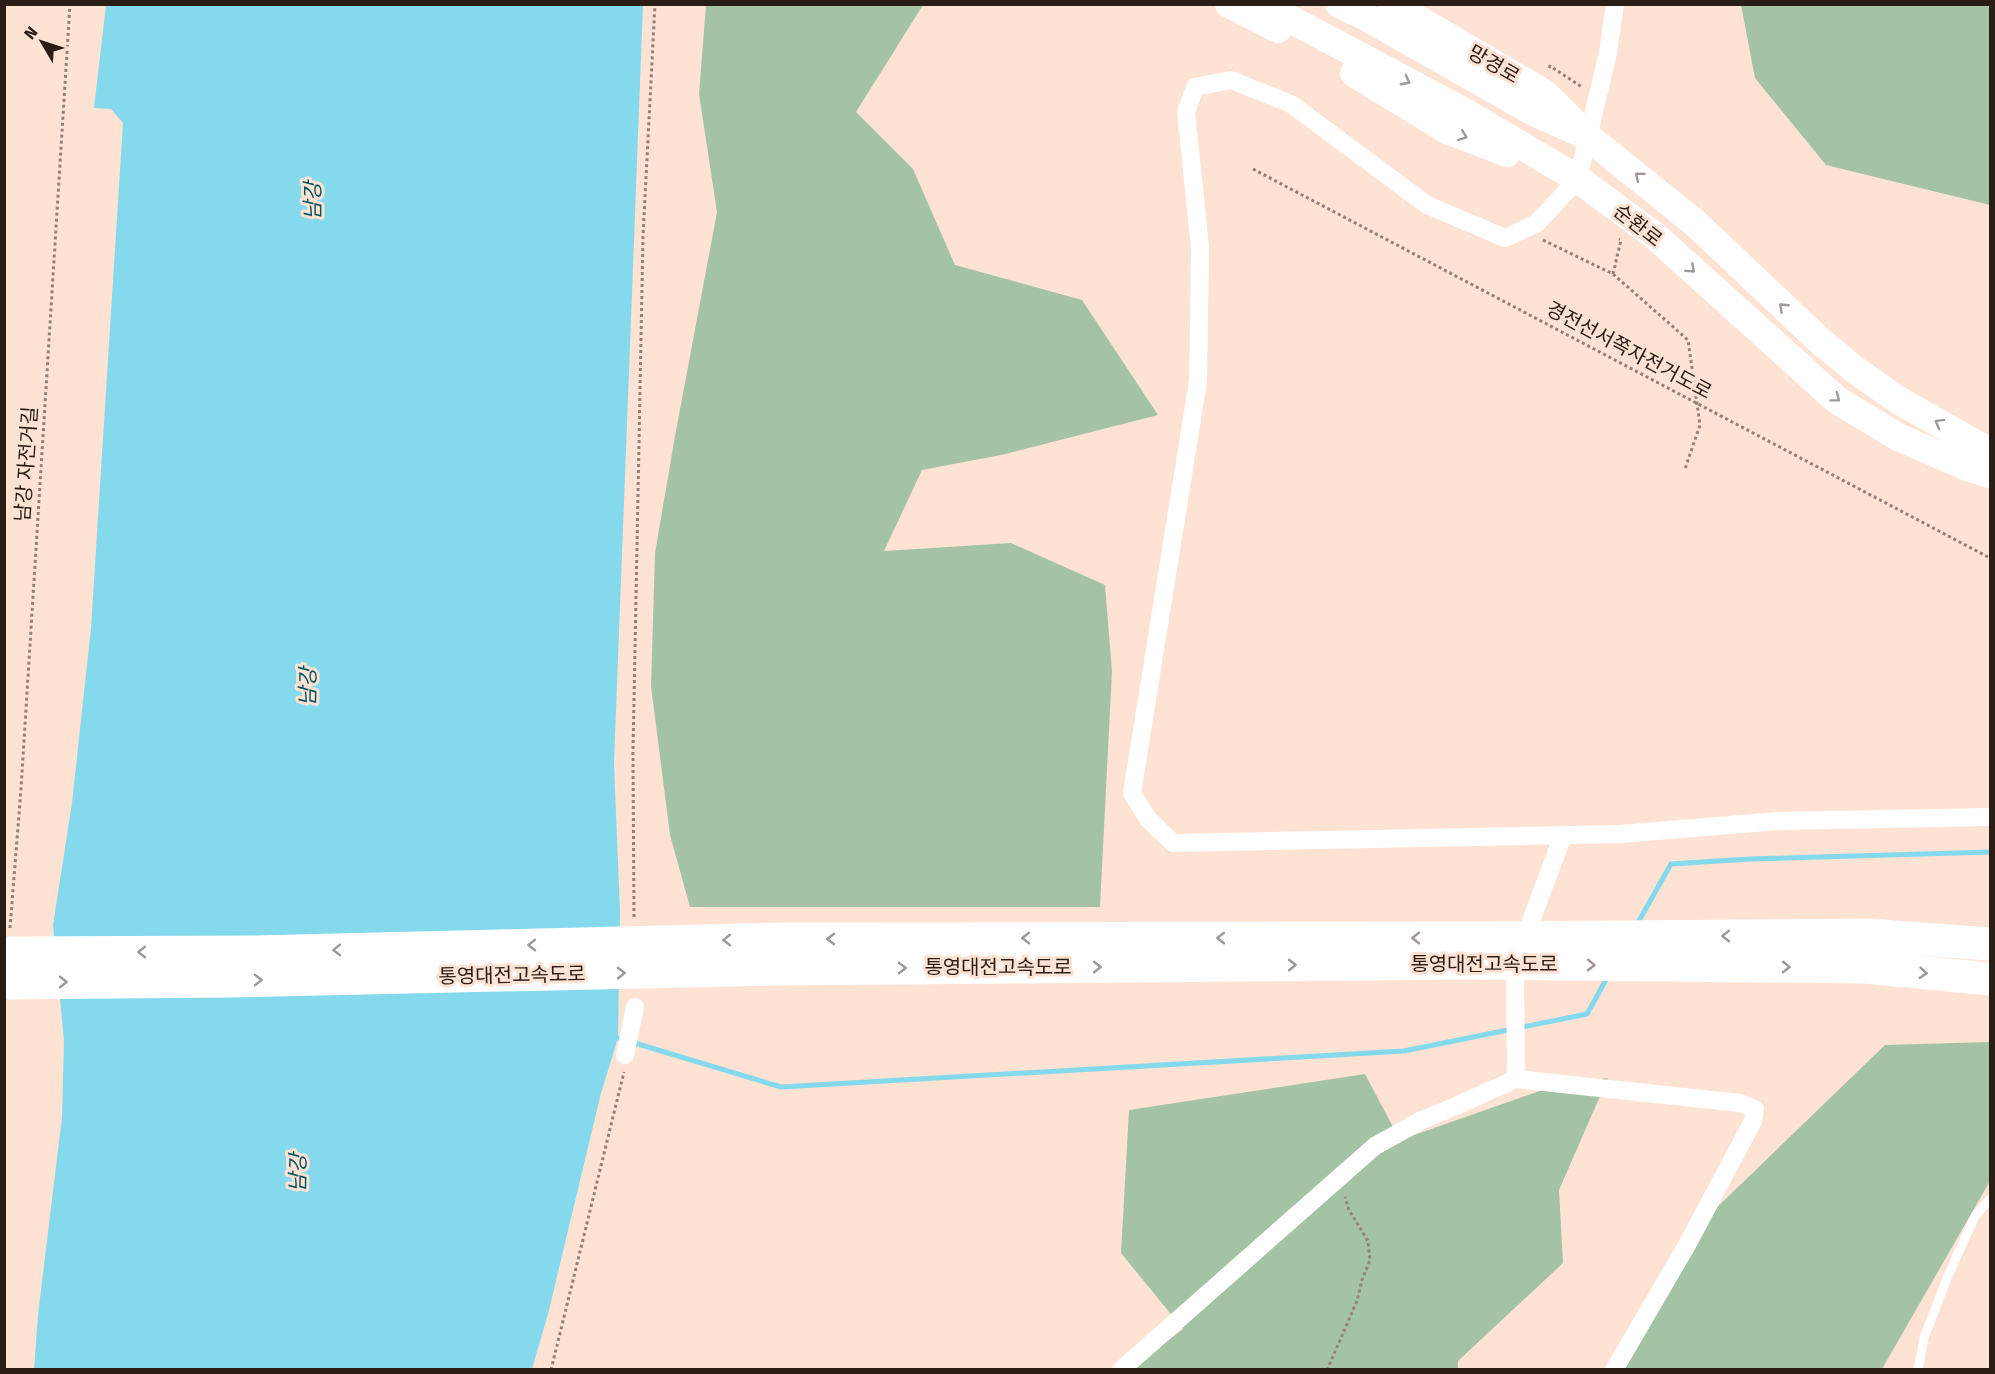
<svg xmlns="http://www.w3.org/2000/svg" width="1995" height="1374" font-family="'Fira Sans','Noto Sans KR',sans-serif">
  <rect width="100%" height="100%" fill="#fee2d4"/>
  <!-- green -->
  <path fill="#a4c3a4" d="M706,5H923L856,112L913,169L955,265L1082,300L1158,415L1001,455L922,470L884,551L1011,543L1105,585L1112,671L1100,907H690L670,835L651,686L655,553L675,436L717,212L699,94Z
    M1741,5H1990V205L1826,165L1755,78Z
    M1990,1042V1181L1882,1369L1608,1370L1709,1215L1885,1045Z
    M1365,1074L1400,1140L1554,1086L1608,1078L1559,1190L1563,1263L1458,1361V1369H1131L1183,1329L1121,1253L1129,1110Z"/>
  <!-- water -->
  <path fill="#84d9ed" d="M106,5H643L614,763L620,912L618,1038L601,1093L548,1314L532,1369L34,1370L38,1315L62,1117L64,1041L53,925L72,803L91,628L123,123L111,109L94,108Z"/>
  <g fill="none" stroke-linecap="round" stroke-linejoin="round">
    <!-- stream -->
    <path stroke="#84d9ed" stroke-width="5" d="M1636,926L1671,864L1750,859L1990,852
      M618,1038L781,1087L1404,1051L1587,1014L1608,976"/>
    <!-- path -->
    <path stroke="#948076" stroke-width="3" stroke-dasharray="3 3" stroke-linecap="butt" d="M1549,68L1550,66L1582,87
      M1253,169L1990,558
      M1543,240L1613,274L1688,340L1700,425L1685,469
      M1613,274L1621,240L1619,239
      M634,917L633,752L643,236L655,4
      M10,928L21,789L70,4
      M551,1370L624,1072
      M1327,1370L1357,1301L1362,1280L1370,1260L1368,1241L1349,1210L1345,1197"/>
    <!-- service -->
    <path stroke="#fff" stroke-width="9" d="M1918,1370L1924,1338L1947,1278L1975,1216L1990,1199"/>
    <!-- minor -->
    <path stroke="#fff" stroke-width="18" d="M1615,4L1608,53L1578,179L1536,224L1505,238L1427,205L1291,104L1231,80L1195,87L1186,112L1200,247L1198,381L1132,793L1148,819L1173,843L1621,834L1778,821L1990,817
      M625,1055L635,1007
      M1516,1079L1515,964L1563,835
      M1121,1370L1375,1146L1422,1120L1456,1106L1516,1079L1740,1103L1755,1109L1753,1121L1687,1245L1614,1370"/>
    <!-- primary -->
    <path stroke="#fff" stroke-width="28" d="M1229,4L1278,29
      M1262,4L1465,112L1578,179L1655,236L1837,400L1898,437L1967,467L1990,474
      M1339,4L1370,19L1532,111L1587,136L1695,223L1819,340L1854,369L1898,400L1983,448L1990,450
      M1392,4L1544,93L1575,124
      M1354,73L1447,130L1507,153"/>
    <!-- motorway -->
    <path stroke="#fff" stroke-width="33" d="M4,953L252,952L785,939L1475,938L1868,935L1990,944
      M4,983L228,981L780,969L1470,963L1865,967L1990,979"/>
  </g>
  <!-- one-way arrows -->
  <defs><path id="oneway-chevron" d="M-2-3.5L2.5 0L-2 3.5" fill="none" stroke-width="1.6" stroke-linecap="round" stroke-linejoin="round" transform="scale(1.5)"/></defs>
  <g stroke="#9f9996">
    <use href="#oneway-chevron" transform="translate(1406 81) rotate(28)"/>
    <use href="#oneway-chevron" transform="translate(1463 136) rotate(21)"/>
    <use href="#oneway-chevron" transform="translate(1639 176) rotate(-140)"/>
    <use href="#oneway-chevron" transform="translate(1691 269) rotate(42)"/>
    <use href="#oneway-chevron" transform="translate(1783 307) rotate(-137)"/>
    <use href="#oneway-chevron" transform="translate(1836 398) rotate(37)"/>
    <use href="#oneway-chevron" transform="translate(1939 423) rotate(-151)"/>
    <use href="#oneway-chevron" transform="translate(1726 936) rotate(180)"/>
    <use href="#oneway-chevron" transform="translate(1026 938) rotate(180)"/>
    <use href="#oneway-chevron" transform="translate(1221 938) rotate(180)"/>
    <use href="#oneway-chevron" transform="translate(1416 938) rotate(180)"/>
    <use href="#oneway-chevron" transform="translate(831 939) rotate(180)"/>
    <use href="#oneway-chevron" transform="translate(727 940) rotate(179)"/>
    <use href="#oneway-chevron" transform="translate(532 945) rotate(179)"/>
    <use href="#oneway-chevron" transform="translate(337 950) rotate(179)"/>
    <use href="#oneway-chevron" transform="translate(142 952) rotate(180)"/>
    <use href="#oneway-chevron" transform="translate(1292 965)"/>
    <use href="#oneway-chevron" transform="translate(1591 965) rotate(1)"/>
    <use href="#oneway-chevron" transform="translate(1097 967)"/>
    <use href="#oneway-chevron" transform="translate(1786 967) rotate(1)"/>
    <use href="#oneway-chevron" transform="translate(902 968)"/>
    <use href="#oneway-chevron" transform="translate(621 973) rotate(-1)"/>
    <use href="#oneway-chevron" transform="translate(1923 973) rotate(5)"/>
    <use href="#oneway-chevron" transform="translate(258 980) rotate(-1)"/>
    <use href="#oneway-chevron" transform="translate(63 982)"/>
  </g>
  <g text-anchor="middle" stroke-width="6" stroke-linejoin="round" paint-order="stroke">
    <!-- street labels -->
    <g font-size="20" fill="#291d16" stroke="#fee2d4">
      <text transform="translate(1494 64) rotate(30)" y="7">망경로</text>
      <text transform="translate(1638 225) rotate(38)" y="7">순환로</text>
      <text transform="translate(1629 350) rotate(28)" y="7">경전선서쪽자전거도로</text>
      <text transform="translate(26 464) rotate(-86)" y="7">남강 자전거길</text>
      <text x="1484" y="971">통영대전고속도로</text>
      <text x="998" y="974">통영대전고속도로</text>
      <text transform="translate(512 975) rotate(-1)" y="7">통영대전고속도로</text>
    </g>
    <!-- water labels -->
    <g font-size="21" font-style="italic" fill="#045361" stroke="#fee2d4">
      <text transform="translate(313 201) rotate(-90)" y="7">남강</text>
      <text transform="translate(308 687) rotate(-89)" y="7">남강</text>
      <text transform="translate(298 1173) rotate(-89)" y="7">남강</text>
    </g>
  </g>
  <!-- border -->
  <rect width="1995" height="1374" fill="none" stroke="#291d16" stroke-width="12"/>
  <!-- north arrow -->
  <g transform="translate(42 42) rotate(309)" stroke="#fee2d4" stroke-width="4.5" paint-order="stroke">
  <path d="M0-4.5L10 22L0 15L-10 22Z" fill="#291d16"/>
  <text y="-9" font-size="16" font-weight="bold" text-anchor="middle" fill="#291d16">N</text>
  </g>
</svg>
